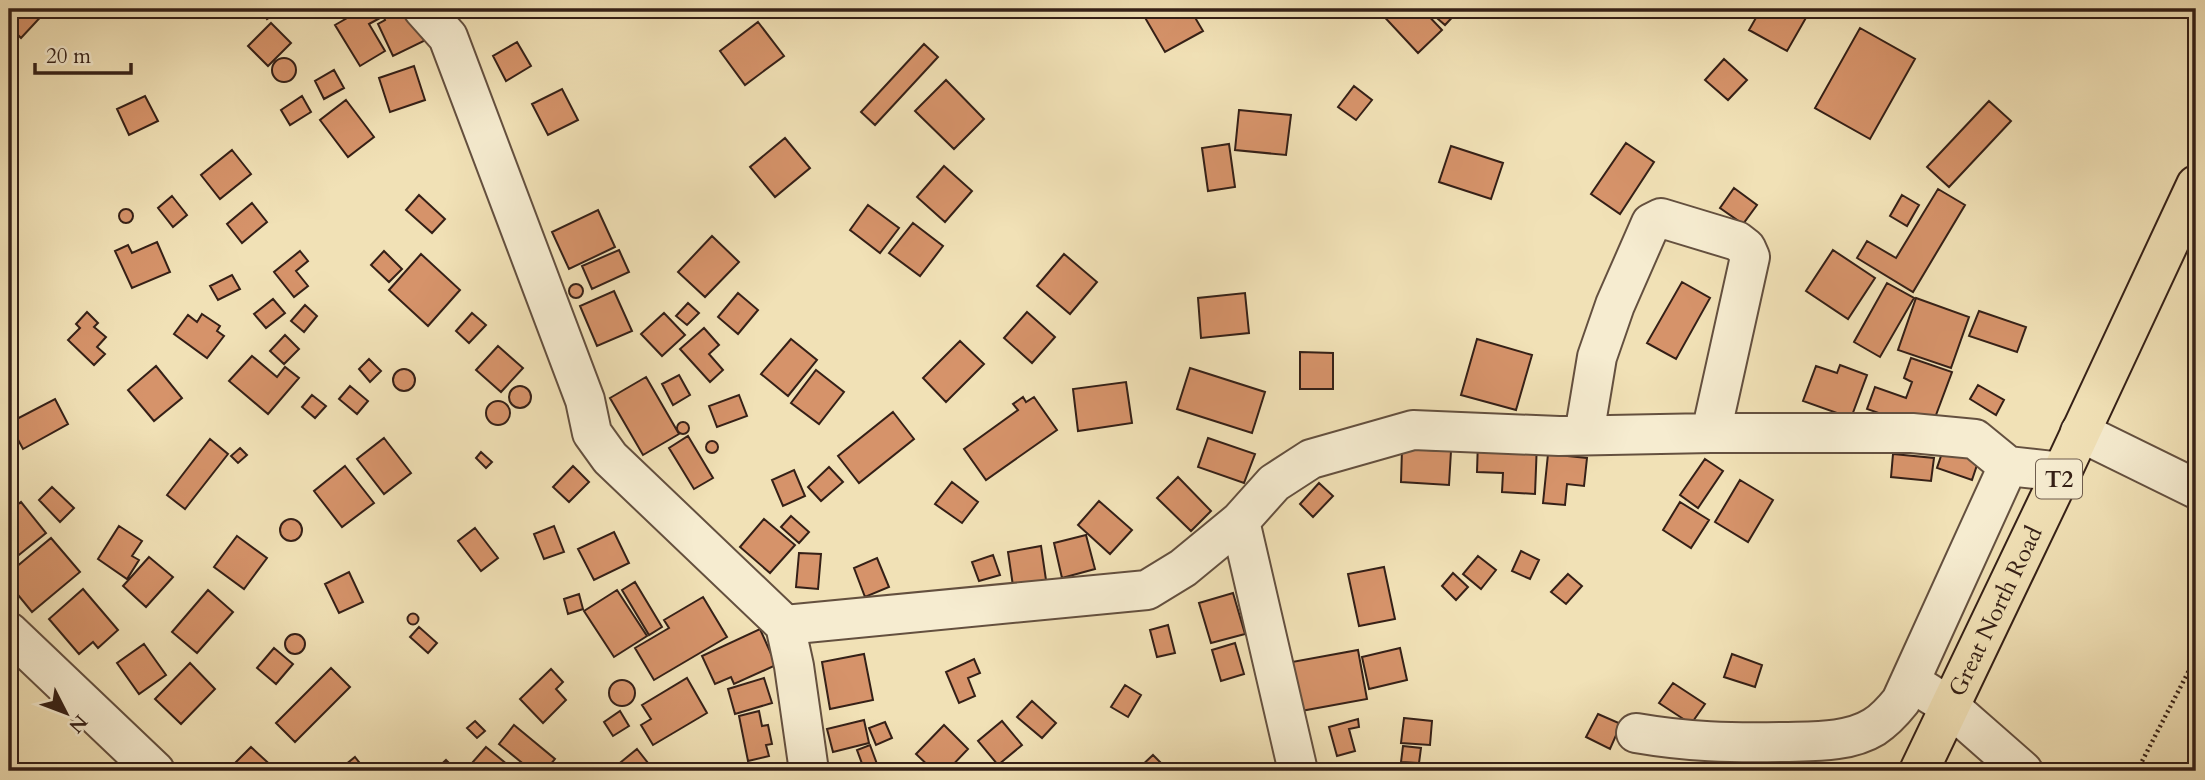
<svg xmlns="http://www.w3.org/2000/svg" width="2205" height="780" font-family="Cardo,serif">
  <rect width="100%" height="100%" fill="#f1e1b6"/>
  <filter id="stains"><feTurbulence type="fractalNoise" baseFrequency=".00286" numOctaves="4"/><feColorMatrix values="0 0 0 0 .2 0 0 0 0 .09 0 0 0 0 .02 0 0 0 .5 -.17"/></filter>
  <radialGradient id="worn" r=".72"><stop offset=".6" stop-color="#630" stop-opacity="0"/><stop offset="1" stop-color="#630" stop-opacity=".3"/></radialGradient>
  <!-- building -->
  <path fill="#d6936a" stroke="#352017" stroke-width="2" d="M9,9H48L21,38L9,26Z
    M261,9H282L267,19Z
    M363,9H375L380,18L369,24L385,51L360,66L335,25Z
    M380,9H405L430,38L393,56L378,24L385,20Z
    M1140,9H1190L1203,31L1165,52Z
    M1377,9H1422L1442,30L1418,53Z
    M1433,9H1460L1445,25L1430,12Z
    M1761,9H1811L1787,51L1749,30Z
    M758,22L784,56L745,85L720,51Z
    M271,23L291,43L268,66L248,46Z
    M1860,28L1915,59L1870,139L1815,108Z
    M517,42L531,66L506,81L493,56Z
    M924,44L938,57L875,125L861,112Z
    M272 70a12 12 0 1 1 24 0a12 12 0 1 1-24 0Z
    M1724,59L1747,80L1728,100L1705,80Z
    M414,66L425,100L390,112L379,78Z
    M334,70L344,88L324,99L315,81Z
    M946,80L984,119L954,149L915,111Z
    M1354,86L1372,100L1356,120L1338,107Z
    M562,89L578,120L548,135L532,104Z
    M145,96L158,121L129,135L117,109Z
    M302,96L311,112L290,125L281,110Z
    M346,100L374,137L348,157L320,120Z
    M1989,101L2011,121L1949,187L1927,167Z
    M1239,110L1291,115L1286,155L1235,150Z
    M785,138L810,168L775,197L750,167Z
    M1626,143L1654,162L1620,214L1591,194Z
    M1229,144L1235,187L1208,191L1202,148Z
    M1451,146L1503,163L1491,199L1439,182Z
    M232,150L251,174L220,199L201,175Z
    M944,166L972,191L945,222L917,197Z
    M1734,188L1757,205L1743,224L1720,208Z
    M1938,189L1965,205L1913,292L1857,258L1867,241L1896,258Z
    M419,195L445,219L432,233L406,210Z
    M1902,195L1919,205L1907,226L1890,216Z
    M172,196L187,215L173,227L158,208Z
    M252,203L267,222L242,243L227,224Z
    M868,205L899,228L880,253L850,230Z
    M119 216a7 7 0 1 1 14 0a7 7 0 1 1-14 0Z
    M598,210L615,247L569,269L552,232Z
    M913,223L943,246L920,276L889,253Z
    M712,236L739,262L705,297L678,272Z
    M157,242L170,272L132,288L115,251L128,245L132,253Z
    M619,250L629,272L592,289L582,266Z
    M1833,250L1875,278L1848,319L1806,291Z
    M300,251L308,261L296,271L308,286L294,297L274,272Z
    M384,251L402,269L389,282L371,265Z
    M421,254L460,290L428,326L389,290Z
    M1064,254L1097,282L1070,314L1037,286Z
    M232,275L240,289L218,300L210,286Z
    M1682,282L1710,298L1676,359L1647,343Z
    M1887,283L1914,298L1880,357L1854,342Z
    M569 291a7 7 0 1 1 14 0a7 7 0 1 1-14 0Z
    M614,291L632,331L597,346L580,306Z
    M738,293L758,310L738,334L718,317Z
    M1245,293L1249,333L1201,338L1198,298Z
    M1916,298L1969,317L1951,368L1898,350Z
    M273,299L285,313L266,328L254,314Z
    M688,303L699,313L687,325L676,316Z
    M305,305L317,316L304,332L291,321Z
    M1979,311L2026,327L2017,352L1969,336Z
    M87,312L98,323L94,327L106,337L97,347L105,354L94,365L68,340L80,328L76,324Z
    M1027,312L1055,337L1032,363L1004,338Z
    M472,313L486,325L469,343L456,331Z
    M664,313L685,335L662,356L641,334Z
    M202,314L220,326L217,331L224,336L207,358L174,334L188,315L197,322Z
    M704,328L719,345L709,354L723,370L710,382L680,349Z
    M285,335L299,349L284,364L270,351Z
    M791,339L817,360L788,396L761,374Z
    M1477,339L1532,355L1516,410L1461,395Z
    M960,341L984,364L946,402L923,378Z
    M498,346L523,368L501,392L476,370Z
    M1300,352L1333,353V389H1300Z
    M252,356L277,377L285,367L299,378L268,414L229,381Z
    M1911,358L1952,372L1930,431L1867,409L1875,387L1906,398L1912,382L1904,378Z
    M369,359L381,371L370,382L359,369Z
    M1840,365L1867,375L1851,418L1803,401L1816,366L1837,373Z
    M156,366L182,398L154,421L128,390Z
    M1190,368L1265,392L1252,433L1177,409Z
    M393 380a11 11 0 1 1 22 0a11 11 0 1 1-22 0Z
    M816,370L844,392L819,424L791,403Z
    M679,375L690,395L673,405L662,384Z
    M646,377L679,434L643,455L610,398Z
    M1126,382L1132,423L1078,431L1073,389Z
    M1978,385L2004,400L1996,415L1970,399Z
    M350,386L368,401L357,414L339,399Z
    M509 397a11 11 0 1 1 22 0a11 11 0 1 1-22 0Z
    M312,395L326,406L315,418L302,407Z
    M739,395L747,416L717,427L709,406Z
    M1023,397L1026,402L1034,397L1057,430L986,480L964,449L1018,410L1013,404Z
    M55,399L68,424L23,449L9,423Z
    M486 413a12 12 0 1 1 24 0a12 12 0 1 1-24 0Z
    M893,412L914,439L859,483L838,456Z
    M677 428a6 6 0 1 1 12 0a6 6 0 1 1-12 0Z
    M688,436L713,478L694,489L669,448Z
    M384,438L411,473L384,494L357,459Z
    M1208,438L1255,454L1244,483L1198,467Z
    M210,439L228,454L185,509L167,495Z
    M1478,440L1537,442L1535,494L1502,492L1503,473L1477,472Z
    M706 447a6 6 0 1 1 12 0a6 6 0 1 1-12 0Z
    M1944,447L1979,459L1972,480L1937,468Z
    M240,448L247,455L238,463L231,456Z
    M1402,449L1451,451L1449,485L1401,482Z
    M481,452L492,462L486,468L476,458Z
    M1548,454L1587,458L1584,486L1567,484L1565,505L1543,503Z
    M1893,454L1934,458L1931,481L1891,477Z
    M1705,459L1723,471L1698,508L1680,495Z
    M345,466L374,503L342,527L314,491Z
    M573,466L589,482L569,502L553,487Z
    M829,467L843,482L821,501L808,487Z
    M794,470L805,496L783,506L772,480Z
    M1178,477L1211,511L1191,531L1157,498Z
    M1740,480L1773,500L1748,542L1715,522Z
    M952,482L978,502L962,523L935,504Z
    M1319,483L1333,496L1313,517L1300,504Z
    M52,487L74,508L60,522L39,500Z
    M1099,501L1132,530L1110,554L1078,525Z
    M21,502L46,533L9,563V511Z
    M1680,502L1709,520L1691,548L1663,530Z
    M791,516L809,532L799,543L781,527Z
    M764,519L795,545L770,573L740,547Z
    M280 530a11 11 0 1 1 22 0a11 11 0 1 1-22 0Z
    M119,526L142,541L132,556L139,560L127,579L98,559Z
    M554,526L564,552L544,559L534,534Z
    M475,528L498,558L481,571L458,541Z
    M614,532L629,563L594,580L578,549Z
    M1086,535L1095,569L1062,578L1054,543Z
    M237,536L267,558L244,589L214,567Z
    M51,538L80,572L32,612L9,584V573Z
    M1041,546L1046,580L1013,586L1008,552Z
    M1521,551L1539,560L1530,579L1512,571Z
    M799,553L821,554L818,589L796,587Z
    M993,555L1000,575L979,581L972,562Z
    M1478,556L1496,570L1481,589L1463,574Z
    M149,557L173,577L146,607L123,586Z
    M877,558L889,587L865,597L854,568Z
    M1384,567L1395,619L1359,626L1348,574Z
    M349,572L363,602L339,613L325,584Z
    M1453,573L1468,587L1456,600L1442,586Z
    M1568,574L1582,586L1566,604L1551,592Z
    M635,582L662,627L649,635L622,590Z
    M83,589L118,630L98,648L93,642L79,654L49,619Z
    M208,590L233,612L197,653L172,632Z
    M617,590L647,636L614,657L584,611Z
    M1233,593L1245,634L1211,643L1199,603Z
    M579,594L583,609L568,614L564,599Z
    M703,597L727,637L654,680L635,648L669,628L664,620Z
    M407.5 619a5.5 5.5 0 1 1 11 0a5.5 5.5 0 1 1-11 0Z
    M1168,625L1175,653L1157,657L1150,630Z
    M419,627L437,643L428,653L410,637Z
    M760,629L776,665L734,684L731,677L715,684L702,656Z
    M285 644a10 10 0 1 1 20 0a10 10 0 1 1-20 0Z
    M1235,643L1244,674L1221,681L1212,650Z
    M144,644L166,675L139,694L117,663Z
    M274,648L293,664L276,684L257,668Z
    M1400,648L1407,680L1369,689L1362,657Z
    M1358,650L1367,699L1301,711L1292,662Z
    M864,654L873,700L830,709L822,662Z
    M1732,654L1762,665L1755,687L1724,677Z
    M974,659L980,673L968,678L975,696L959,703L946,672Z
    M190,663L215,689L181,724L155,699Z
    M331,668L350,687L295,742L276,723Z
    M551,669L563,682L556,689L566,700L543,723L520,699Z
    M687,678L707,713L653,745L641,725L651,719L642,705Z
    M764,678L772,703L735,714L728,689Z
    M609 693a13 13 0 1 1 26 0a13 13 0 1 1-26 0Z
    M1673,683L1705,704L1691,724L1659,703Z
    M1125,685L1141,695L1128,717L1111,707Z
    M1032,701L1056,723L1042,738L1017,717Z
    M620,711L629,726L613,736L604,722Z
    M759,711L762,726L768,725L772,744L766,745L769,756L748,761L739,716Z
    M1598,714L1621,724L1610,749L1586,737Z
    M1404,718L1432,721L1430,745L1401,743Z
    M1358,719L1359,727L1349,729L1355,751L1337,756L1329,727Z
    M864,720L869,743L833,752L827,729Z
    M475,721L485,731L477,738L467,728Z
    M1002,721L1022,745L998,765L978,741Z
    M885,722L892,738L876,745L869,728Z
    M514,725L555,759L545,771H532L499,744Z
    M944,725L968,749L947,771H934L916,754Z
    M870,745L877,764L864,769L857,750Z
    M1403,746L1421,748L1419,763L1401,762Z
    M251,747L277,771H227Z
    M486,747L508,765L503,771H465Z
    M637,749L652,768L648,771H610Z
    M1153,755L1169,771H1140L1138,769Z
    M1758,756L1788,768L1787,771H1752Z
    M355,757L366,771H341L340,769Z
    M446,760L457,771H434Z
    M907,764L915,771H900Z
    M1419,764L1420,771H1400L1399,768Z
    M777,765L778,771H760L759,766Z
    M887,765L890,771H873Z
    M1677,765H1704V771H1677Z"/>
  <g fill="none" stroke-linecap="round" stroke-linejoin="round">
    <defs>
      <path id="street" d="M423,9L448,37L585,400L592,433L610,458L785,625L794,666L809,771
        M2080,432L2196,489
        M1584,435L1597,357L1615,305L1651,223L1661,218L1737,241L1746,248L1750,257L1711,433
        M1240,521L1298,771
        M785,625L1147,590L1183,568L1240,521L1274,483L1311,459L1413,430L1559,436L1711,433H1912L1975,439L2008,466L2062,472
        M9,632L155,771
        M1922,689L1949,706L2023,771
        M1636,733C1688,742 1731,743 1783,742C1812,741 1848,743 1874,727C1885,720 1893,711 1901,701L2008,466"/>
      <g id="highway">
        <path id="s1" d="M1919,771L2062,472L2196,185"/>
      </g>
    </defs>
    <!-- street casing -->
    <use href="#street" stroke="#64503f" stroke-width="42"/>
    <!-- highway casing -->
    <use href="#highway" stroke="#352017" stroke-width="42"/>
    <!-- path -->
    <path stroke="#352017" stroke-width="4.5" stroke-dasharray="2 3.5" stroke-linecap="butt" d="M2137,771L2196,657"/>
    <!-- street -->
    <use href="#street" stroke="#f6ecd0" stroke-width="38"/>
    <!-- highway -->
    <use href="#highway" stroke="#f1e1b6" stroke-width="38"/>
  </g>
  <g text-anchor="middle" stroke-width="5" stroke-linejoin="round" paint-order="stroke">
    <!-- shield labels -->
    <rect fill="#f6ecd0" stroke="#6f5d4e" stroke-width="2" x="2036" y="459.5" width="46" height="39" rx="5"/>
    <g font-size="23" font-weight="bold" fill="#352017">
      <text x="2059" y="487">T2</text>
    </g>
    <!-- street labels -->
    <g font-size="24" fill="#352017" stroke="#f6ecd0">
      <text dy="8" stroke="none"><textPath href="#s1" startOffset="177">Great North Road</textPath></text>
    </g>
  </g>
  <!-- margin -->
  <rect width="2205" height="780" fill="none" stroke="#f1e1b6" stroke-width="35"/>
  <rect x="10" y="10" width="2184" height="759" fill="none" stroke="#352017" stroke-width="3.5"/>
  <rect x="18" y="18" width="2170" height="745" fill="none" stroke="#352017" stroke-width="2"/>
  <!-- north arrow -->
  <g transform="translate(66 713) rotate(132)" stroke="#f6ecd0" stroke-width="5" paint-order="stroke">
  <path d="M0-5L12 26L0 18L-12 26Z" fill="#352017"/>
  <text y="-10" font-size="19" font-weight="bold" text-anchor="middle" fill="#352017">N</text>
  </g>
  <!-- scale -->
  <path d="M35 63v10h96v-10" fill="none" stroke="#352017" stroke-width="3.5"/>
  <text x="46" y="63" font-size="21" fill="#352017" stroke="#f6ecd0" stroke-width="5" paint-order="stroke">20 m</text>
  <rect width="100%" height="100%" filter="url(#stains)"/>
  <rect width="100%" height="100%" fill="url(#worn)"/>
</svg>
